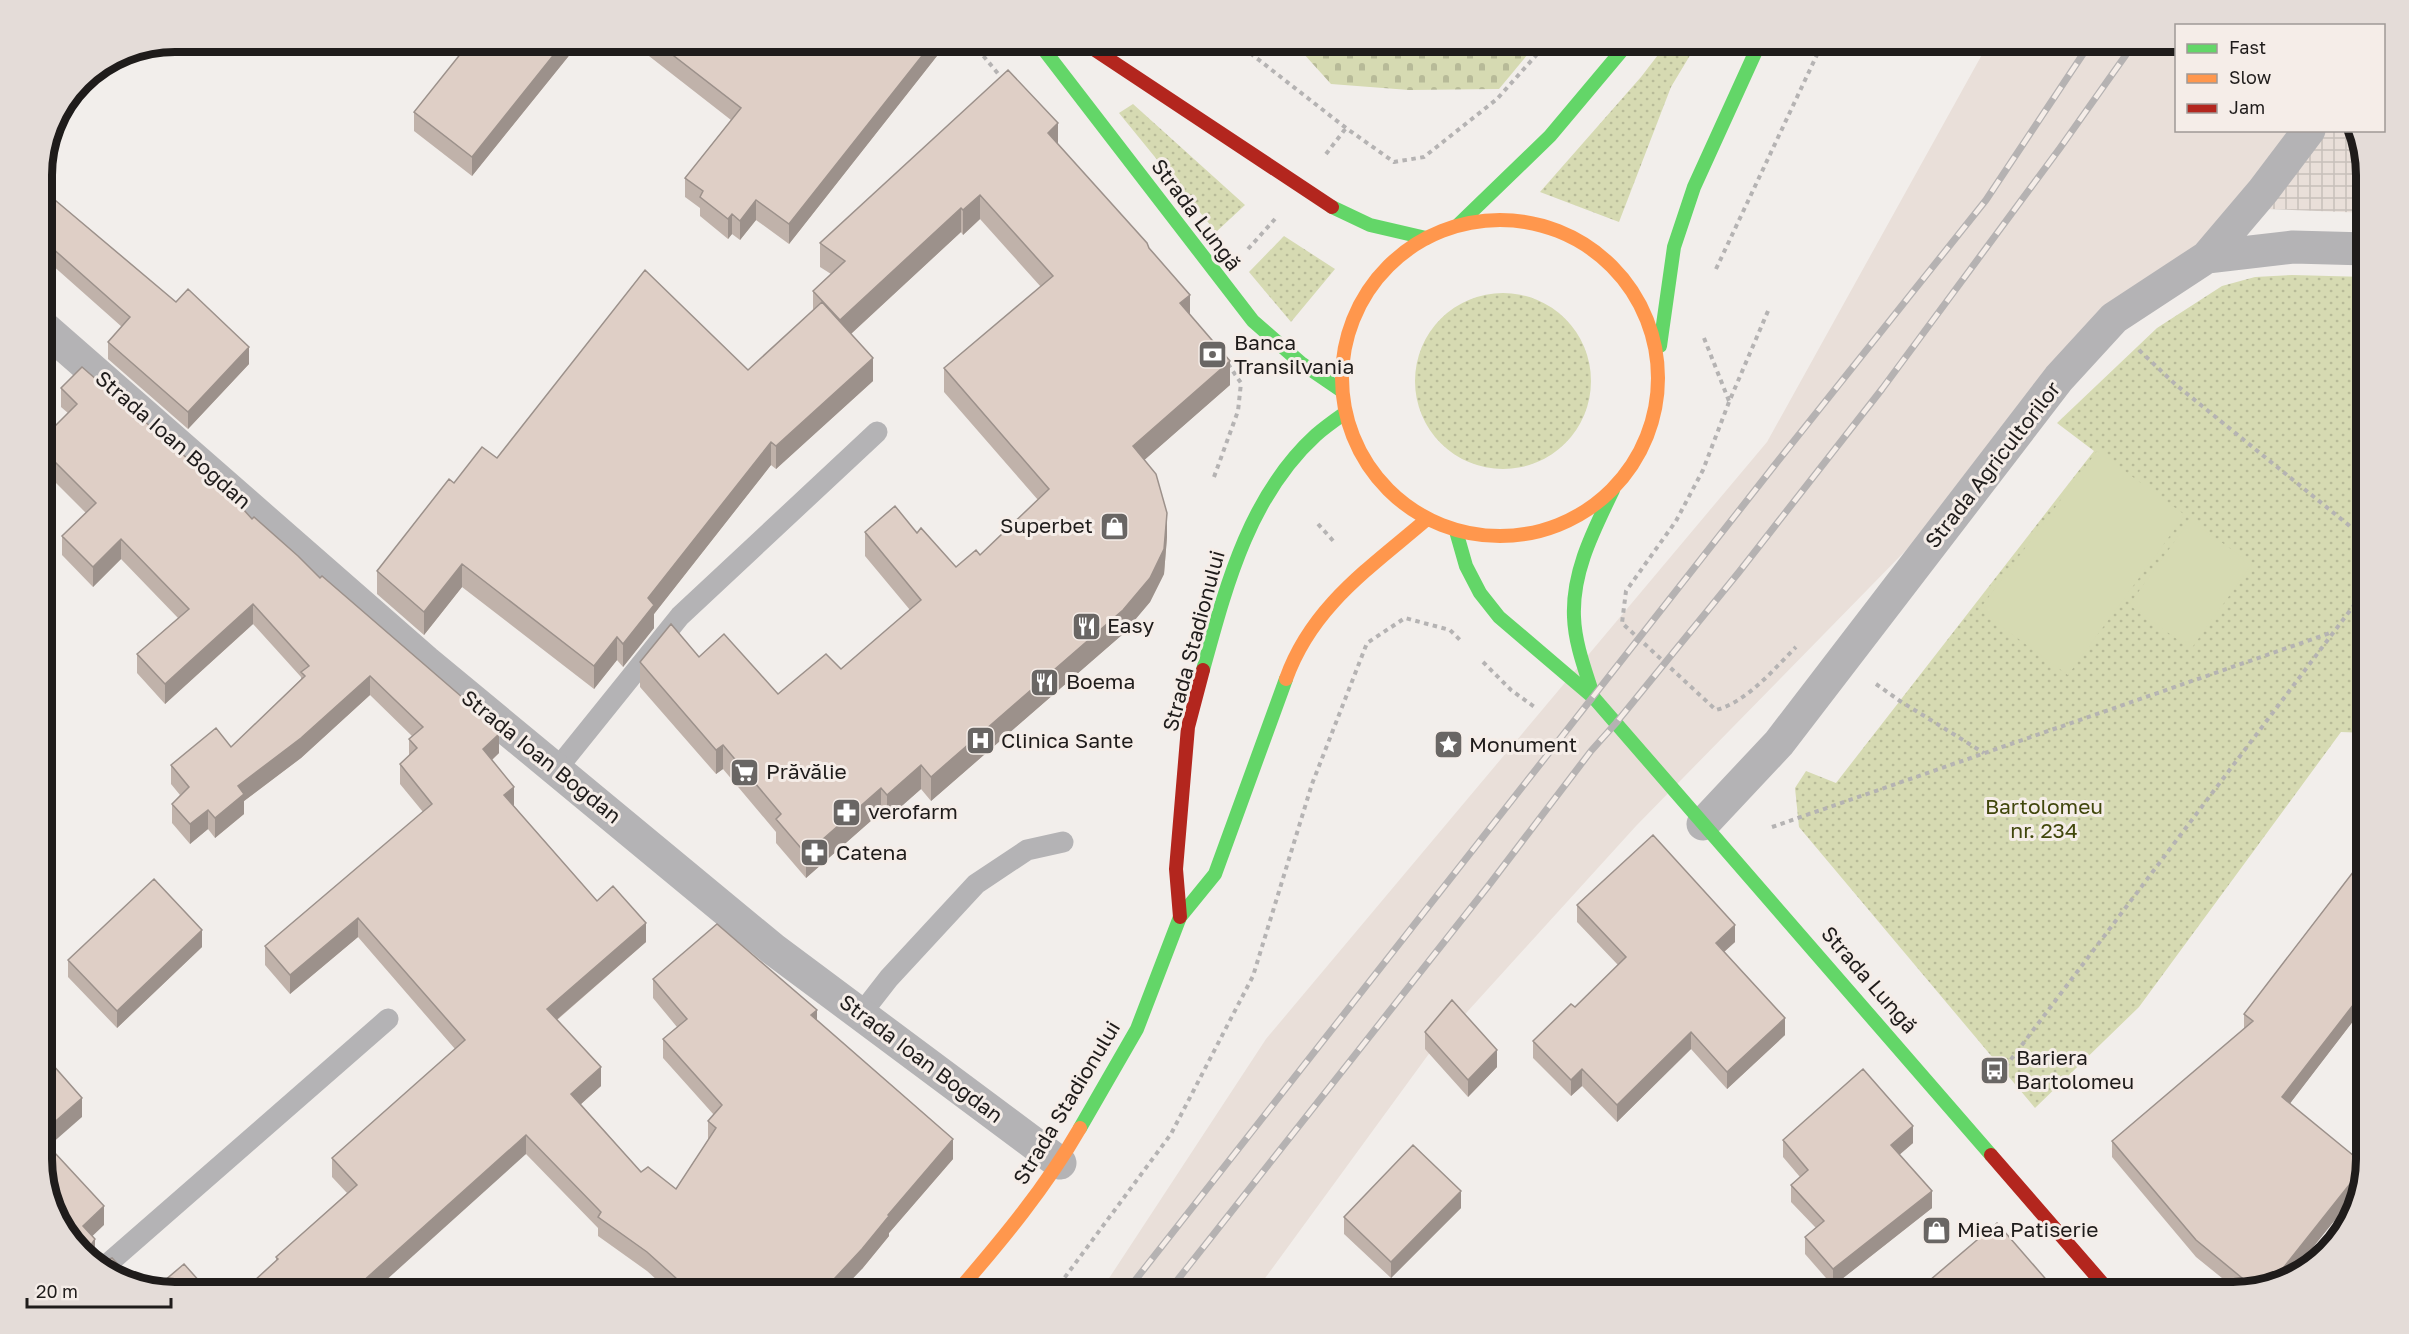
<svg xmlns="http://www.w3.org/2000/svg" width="2409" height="1334" font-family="'Golos Text',sans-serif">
  <defs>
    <pattern id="industrial-grid" width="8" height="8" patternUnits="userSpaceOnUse" patternTransform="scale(1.5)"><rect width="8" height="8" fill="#e9dfd9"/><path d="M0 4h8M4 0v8" fill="none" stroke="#c7bfba"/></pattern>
    <pattern id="grass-dots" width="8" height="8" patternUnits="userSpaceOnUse" patternTransform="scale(1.5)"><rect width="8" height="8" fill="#d6dab2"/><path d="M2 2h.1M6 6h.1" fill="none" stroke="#b7ba98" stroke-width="1.8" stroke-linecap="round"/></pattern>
    <pattern id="cemetery-stones" width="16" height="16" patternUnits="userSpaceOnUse" patternTransform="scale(1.5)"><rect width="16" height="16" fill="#d6dab2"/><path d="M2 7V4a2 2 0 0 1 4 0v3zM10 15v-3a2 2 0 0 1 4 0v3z" fill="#b7ba98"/></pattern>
  </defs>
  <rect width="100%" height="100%" fill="#f2eeeb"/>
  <!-- built -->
  <path fill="#e9dfd9" d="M1989,42H2176V130L2301,131L2241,208L1636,826L1428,1055L1255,1292H1100L1266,1039L1767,442Z"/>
  <!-- industrial -->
  <path fill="url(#industrial-grid)" d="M2301,131H2356L2367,167V213L2241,208Z"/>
  <!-- grass -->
  <path fill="url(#grass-dots)" d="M1668,42H1698L1671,87L1619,222L1540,192L1641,77Z
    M1133,104L1245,205L1216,232L1119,113Z
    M1284,236L1335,269L1291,322L1249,272Z
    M2292,275L2367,277V733L2341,732L2139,1007L2035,1108L1799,827L1795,788L1806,771L1836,783L2094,451L2057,423L2157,328L2222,286L2255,277Z
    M1415 381a88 88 0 1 1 176 0a88 88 0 1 1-176 0Z"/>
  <!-- cemetery -->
  <path fill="url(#cemetery-stones)" d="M1293,42H1538L1499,89L1409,90L1331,84Z"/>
  <!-- pitch -->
  <path fill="#d6dab2" d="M2097,451L2185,515L2068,675L1979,610Z
    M2190,520L2252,564L2191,649L2129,605Z"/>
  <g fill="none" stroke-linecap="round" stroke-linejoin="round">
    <!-- path -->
    <path stroke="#b5b3b3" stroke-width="4" stroke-dasharray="4.5 4.5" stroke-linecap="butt" d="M972,42L1004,81
      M1236,42L1346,128L1394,162L1424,157L1497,99L1548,42
      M1326,154L1346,128
      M1248,249L1275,219
      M1716,269L1823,42
      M1768,311L1729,402L1703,470L1676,521L1626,591L1622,623L1716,710C1748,701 1773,670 1796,647
      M1704,338L1729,401
      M2139,350L2175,384L2367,540
      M1214,477L1238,411L1241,383L1228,364
      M1318,524L1336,544
      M1483,662L1511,690L1536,708
      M1876,684L1900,701L1984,753
      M1772,827L2333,632
      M2000,1074L2367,588
      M1054,1292L1171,1134L1253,976L1312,784L1367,643L1405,618L1450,630L1460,640"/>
    <!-- lane -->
    <path stroke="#b4b3b5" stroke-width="21" d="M556,770L680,616L877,432
      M861,1014L889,978L976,884L1027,850L1063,842
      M103,1268L388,1019"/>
    <!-- street -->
    <path stroke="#b4b3b5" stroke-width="33" d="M2207,257L2263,191L2309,130
      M42,326L426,662L773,949L1060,1163
      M1703,824L1779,743L2059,378L2114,318L2207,257L2293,247L2367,249"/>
    <!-- fast -->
    <path stroke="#63d668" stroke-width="14" d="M1038,42L1253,321L1301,363L1342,391
      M1332,207L1370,225L1426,238
      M1458,225L1550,136L1629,42
      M1660,346L1674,247L1694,187L1760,42
      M1456,531L1466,566L1480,593L1499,617L1594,698L1991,1155
      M1203,670C1226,586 1249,496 1316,435C1325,427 1335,420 1345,413
      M1594,698C1586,672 1575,645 1574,617C1572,571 1594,530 1613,490
      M1080,1128L1137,1029L1180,917L1215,874L1286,679"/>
    <!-- slow -->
    <path stroke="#ff974d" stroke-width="14" d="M1342 378a158 158 0 1 1 316 0a158 158 0 1 1-316 0Z
      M1286,679C1312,606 1370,568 1427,519
      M957,1292C1002,1240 1046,1187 1080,1128"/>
    <!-- jam -->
    <path stroke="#b3261e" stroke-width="14" d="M1083,42L1332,207
      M1180,917L1176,869L1188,727L1203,670
      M1991,1155L2110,1292"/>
    <defs>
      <path id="rail" d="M1126,1292L1774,466L1986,200L2091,42
        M1168,1292L1489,885L1591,751L1616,723L1739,572L1882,389L2060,148L2135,42"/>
    </defs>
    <!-- rail casing -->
    <use href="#rail" stroke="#b5b2b2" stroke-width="7"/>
    <!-- rail -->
    <use href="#rail" stroke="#f5ede8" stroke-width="4.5" stroke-dasharray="14" stroke-linecap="butt"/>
  </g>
  <!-- wall -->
  <path fill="#c0b2aa" d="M580,42L472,176L414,131V112Z
    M631,42H948L789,244L756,220L740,240L732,234L728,239L700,216V208L685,197V178L731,120Z
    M1058,144L1149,248L1190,315L1230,385L1144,460L1167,537L1164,574L1150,602L1123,634L931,801L921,789L887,819L881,812L806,878L776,843V832L723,769L716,774L640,687V662L699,657L778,694L841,669L910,610L865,556V532L917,533L956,567L980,555L1038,500L944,392V368L1041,287L980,219L963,235L961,232L851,334L873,381L776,469L771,465L654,614V628L623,667L617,660L594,689L462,587L424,635L377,594V571L454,483L497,458L748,370L813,310V291L831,274L820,267V243Z
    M42,203L176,302L249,364L188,429L108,359V342L122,327L42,256Z
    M61,388L252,519L320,578L499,753L492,760L514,806L597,901L646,942L557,1020L601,1086L581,1104L641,1172L676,1189L708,1140V1121L714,1115L663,1058V1039L677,1027L653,998V979L817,1020L953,1159L889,1233V1236L862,1269L668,1290L647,1271L598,1236V1228L526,1154L276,1261V1257L347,1193L332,1177V1158L455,1049L358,937L290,994L265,965V946L423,812L400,784V764L409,756V739L412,736L370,695L301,758L244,801V814L215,838L208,829L190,844L172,823V804L180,795L171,784V765L231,747L301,679V677L253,624L165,704L137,673V654L178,618L121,559L93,587L62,555V536L86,513L42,469V439L68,413L61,407Z
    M2367,854V1003L2290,1103L2359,1190L2289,1277L2238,1291L2196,1257L2112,1157V1141L2244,1029V1014Z
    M1577,905L1735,942L1724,952L1785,1035L1727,1089L1691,1049L1617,1122L1582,1086L1571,1096L1533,1058V1041L1575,1007L1618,965L1577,922Z
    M202,947L117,1028L68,977V960Z
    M1425,1032L1497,1067L1468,1097L1425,1049Z
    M1783,1140L1913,1143L1899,1155L1932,1208L1833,1286L1805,1254V1237L1816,1228L1791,1202V1185L1800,1177L1783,1157Z
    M1461,1208L1391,1278L1344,1234V1217Z"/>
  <!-- shaded-wall -->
  <path fill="#9c918b" d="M564,42H580L472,176V157Z
    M933,42H948L789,244V224Z
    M1058,123V148L1048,133Z
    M980,195V219L963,235V210Z
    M756,200V220L740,240V221Z
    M961,208V232L840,344V320Z
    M732,214V234L728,239V219Z
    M1190,295V319L1180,303Z
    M249,347V364L188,429V412Z
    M873,358V381L776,469V446Z
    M1230,361V385L1133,470V446Z
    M771,442V465L654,614V628L623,667V644L648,598Z
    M1167,513V537L1164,574L1150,602L1123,634L931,801V777Z
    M121,539V559L93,587V567Z
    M462,564V587L424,635V612Z
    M253,604V624L165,704V684Z
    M617,637V660L594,689V666Z
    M370,676V695L301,758L244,801V814L215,838V818L238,786Z
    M499,734V753L483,768V749Z
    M723,745V769L716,774V750Z
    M921,765V789L887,819V795Z
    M514,787V807L504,795Z
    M881,788V812L806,878V854Z
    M208,810V829L190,844V824Z
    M358,918V937L290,994V975Z
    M646,923V942L547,1028V1009Z
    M1735,925V942L1716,959V943Z
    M202,930V947L117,1028V1011Z
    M49,935V954L42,960V941Z
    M2367,987V1003L2282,1114V1097Z
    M817,1010V1029L811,1015Z
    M1785,1018V1035L1727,1089V1072Z
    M1691,1032V1049L1617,1122V1105Z
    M1497,1050V1067L1468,1097V1080Z
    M601,1067V1086L571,1113V1094Z
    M1582,1069V1086L1571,1096V1080Z
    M82,1098V1117L42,1152V1133Z
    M1913,1126V1143L1891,1162V1145Z
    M526,1135V1154L373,1292H351Z
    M953,1139V1159L889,1233V1236L862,1269L840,1292H822Z
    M2365,1165L2359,1190L2289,1277L2272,1282Z
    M1461,1191V1208L1391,1278V1262Z
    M1932,1191V1208L1833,1286V1269Z
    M104,1206V1225L83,1245V1226Z
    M95,1239V1258L94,1259L91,1245Z"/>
  <!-- building -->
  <path fill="#dfcfc6" stroke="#9c918b" stroke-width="1.5" d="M470,42H564L472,157L414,112Z
    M656,42H933L789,224L756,200L740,221L732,214L728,219L700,197L703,191L685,178L741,108Z
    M1008,70L1058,123L1048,133L1147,243L1149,248L1190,295L1180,303L1230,361L1133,446L1156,474L1167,513L1164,549L1150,578L1123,610L931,777L921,765L887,795L881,788L806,854L776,819L781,814L723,745L716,750L640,662L671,624L699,657L724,634L778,694L826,654L841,669L921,600L865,532L895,506L917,533L921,528L956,567L976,550L980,555L1049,489L944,368L1053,276L980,195L963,210L961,208L840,320L813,291L845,261L820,243Z
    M49,195L176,302L188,289L249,347L188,412L108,342L130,317L42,239V203Z
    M645,270L748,370L822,302L873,358L776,446L771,442L648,598L654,605L623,644L617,637L594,666L462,564L424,612L377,571L449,479L454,483L482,447L497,458Z
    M82,367L234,499L252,519L254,517L298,556L320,578L322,576L470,704L499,734L483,749L514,787L504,795L597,901L613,886L646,923L547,1009L601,1067L571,1094L641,1172L648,1167L676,1189L716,1128L708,1121L722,1105L663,1039L687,1019L653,979L717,924L817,1010L811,1015L953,1139L888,1215L889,1216L862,1249L822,1292H667L677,1279L647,1252L598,1217L601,1212L526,1135L351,1292H242L278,1259L276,1257L357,1185L332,1158L465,1040L358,918L290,975L265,946L432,804L400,764L417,748L409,739L423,727L370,676L301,738L238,786L244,794L215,818L208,810L190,824L172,804L189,787L171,765L216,728L231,747L305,676L301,672L309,666L253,604L165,684L137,654L189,609L121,539L93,567L62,536L96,503L42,449V439L77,404L61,388Z
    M1653,835L1735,925L1716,943L1785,1018L1727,1072L1691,1032L1617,1105L1582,1069L1571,1080L1533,1041L1571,1004L1575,1007L1626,957L1577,905Z
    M2367,854V987L2282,1097L2365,1165L2272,1282L2253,1287L2196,1240L2112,1141L2253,1021L2244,1014Z
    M154,879L202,930L117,1011L68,960Z
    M42,927L49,935L42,941Z
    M1452,1000L1497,1050L1468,1080L1425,1032Z
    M45,1056L82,1098L42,1133V1058Z
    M1863,1069L1913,1126L1891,1145L1932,1191L1833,1269L1805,1237L1824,1221L1791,1185L1808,1170L1783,1140Z
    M42,1139L104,1206L83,1226L95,1239L91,1245L93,1257L98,1261H105L112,1258L134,1281L109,1274L60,1226L42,1167Z
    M1413,1145L1461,1191L1391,1262L1344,1217Z
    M1997,1223L2057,1292H1916Z
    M184,1264L209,1292H175L157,1287Z
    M478,1287L484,1292H474Z"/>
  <!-- icons -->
  <defs>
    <symbol id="bank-square" viewBox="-11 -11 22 22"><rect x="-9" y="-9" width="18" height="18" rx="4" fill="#696664" stroke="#f5ede8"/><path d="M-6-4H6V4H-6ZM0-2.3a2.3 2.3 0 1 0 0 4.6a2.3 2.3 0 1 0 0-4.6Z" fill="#fff"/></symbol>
    <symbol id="shop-square" viewBox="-11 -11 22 22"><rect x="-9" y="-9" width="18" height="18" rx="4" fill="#696664" stroke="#f5ede8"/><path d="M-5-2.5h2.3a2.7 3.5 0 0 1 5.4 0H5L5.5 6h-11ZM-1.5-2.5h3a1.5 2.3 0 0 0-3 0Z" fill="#fff"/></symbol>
    <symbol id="restaurant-square" viewBox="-11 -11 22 22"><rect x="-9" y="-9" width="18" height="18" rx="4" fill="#696664" stroke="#f5ede8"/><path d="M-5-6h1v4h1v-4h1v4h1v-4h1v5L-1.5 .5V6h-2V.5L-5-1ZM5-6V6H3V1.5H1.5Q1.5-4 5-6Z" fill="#fff"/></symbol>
    <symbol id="hospital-square" viewBox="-11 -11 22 22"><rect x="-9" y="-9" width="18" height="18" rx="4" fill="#696664" stroke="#f5ede8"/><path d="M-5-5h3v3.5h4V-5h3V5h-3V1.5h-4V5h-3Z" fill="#fff"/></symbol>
    <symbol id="sight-square" viewBox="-11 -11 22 22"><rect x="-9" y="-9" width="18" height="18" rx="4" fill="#696664" stroke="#f5ede8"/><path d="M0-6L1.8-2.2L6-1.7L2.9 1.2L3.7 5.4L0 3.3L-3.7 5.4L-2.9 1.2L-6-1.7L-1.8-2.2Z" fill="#fff"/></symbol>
    <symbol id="supermarket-square" viewBox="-11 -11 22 22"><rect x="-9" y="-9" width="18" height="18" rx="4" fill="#696664" stroke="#f5ede8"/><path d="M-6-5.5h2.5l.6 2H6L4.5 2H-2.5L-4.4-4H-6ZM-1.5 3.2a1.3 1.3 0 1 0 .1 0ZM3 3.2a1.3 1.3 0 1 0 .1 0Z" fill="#fff"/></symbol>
    <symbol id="pharmacy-square" viewBox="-11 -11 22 22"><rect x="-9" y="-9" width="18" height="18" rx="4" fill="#696664" stroke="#f5ede8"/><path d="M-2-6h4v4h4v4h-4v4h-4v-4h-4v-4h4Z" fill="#fff"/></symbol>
    <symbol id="bus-square" viewBox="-11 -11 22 22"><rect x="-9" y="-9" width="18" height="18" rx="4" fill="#696664" stroke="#f5ede8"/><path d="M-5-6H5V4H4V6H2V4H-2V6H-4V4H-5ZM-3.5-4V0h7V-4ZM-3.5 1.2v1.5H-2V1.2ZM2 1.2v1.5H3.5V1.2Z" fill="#fff"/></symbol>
  </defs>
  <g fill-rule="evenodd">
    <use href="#bank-square" x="1196" y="338" width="33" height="33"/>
    <use href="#shop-square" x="1098" y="510" width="33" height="33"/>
    <use href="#restaurant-square" x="1070" y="610" width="33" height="33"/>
    <use href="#restaurant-square" x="1028" y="666" width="33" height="33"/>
    <use href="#hospital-square" x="964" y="724" width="33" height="33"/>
    <use href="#sight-square" x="1432" y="728" width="33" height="33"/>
    <use href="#supermarket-square" x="728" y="756" width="33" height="33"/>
    <use href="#pharmacy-square" x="830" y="796" width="33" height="33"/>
    <use href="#pharmacy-square" x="798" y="836" width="33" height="33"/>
    <use href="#bus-square" x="1978" y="1054" width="33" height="33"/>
    <use href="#shop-square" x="1920" y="1214" width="33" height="33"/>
  </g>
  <g text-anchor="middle" stroke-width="6" stroke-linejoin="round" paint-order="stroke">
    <!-- street labels -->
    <g font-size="21" fill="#1f1c1b" stroke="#f5ede8">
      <text transform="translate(1196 215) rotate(53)" y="7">Strada Lungă</text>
      <text transform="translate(173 440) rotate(41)" y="7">Strada Ioan Bogdan</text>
      <text transform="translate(1993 465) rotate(-52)" y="7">Strada Agricultorilor</text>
      <text transform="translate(1194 641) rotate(-75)" y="7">Strada Stadionului</text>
      <text transform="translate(541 757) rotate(39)" y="7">Strada Ioan Bogdan</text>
      <text transform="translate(1869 980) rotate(49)" y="7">Strada Lungă</text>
      <text transform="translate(921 1059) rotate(37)" y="7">Strada Ioan Bogdan</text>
      <text transform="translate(1067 1103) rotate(-59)" y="7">Strada Stadionului</text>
    </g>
    <!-- poi labels -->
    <g font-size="21" fill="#1f1c1b" stroke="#f5ede8" text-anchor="start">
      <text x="1234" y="350">Banca<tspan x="1234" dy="24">Transilvania</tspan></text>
      <text x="1093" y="533" text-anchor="end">Superbet</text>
      <text x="1107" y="633">Easy</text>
      <text x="1066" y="689">Boema</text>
      <text x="1001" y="748">Clinica Sante</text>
      <text x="1469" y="752">Monument</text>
      <text x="766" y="779">Prăvălie</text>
      <text x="868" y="819">verofarm</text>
      <text x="836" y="860">Catena</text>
      <text x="2016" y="1065">Bariera<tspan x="2016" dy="24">Bartolomeu</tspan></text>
      <text x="1957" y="1237">Miea Patiserie</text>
    </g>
    <!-- park labels -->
    <g font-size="21" fill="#41470c" stroke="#f5ede8">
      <text x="2044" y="814">Bartolomeu<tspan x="2044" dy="24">nr. 234</tspan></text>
    </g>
  </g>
  <!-- crop -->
  <path d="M0 0H2409V1334H0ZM175 52H2233A123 123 0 0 1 2356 175V1159A123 123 0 0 1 2233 1282H175A123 123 0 0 1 52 1159V175A123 123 0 0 1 175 52Z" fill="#e4dcd8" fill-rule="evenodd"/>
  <path fill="none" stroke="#1f1c1b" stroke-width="8" d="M175 52H2233A123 123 0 0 1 2356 175V1159A123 123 0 0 1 2233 1282H175A123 123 0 0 1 52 1159V175A123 123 0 0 1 175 52Z"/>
  <!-- legend -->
  <rect x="2175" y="24" width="210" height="108" fill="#f5ede8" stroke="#9f9996" stroke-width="1.5"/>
  <rect x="2187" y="44" width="30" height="9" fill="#63d668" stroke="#9f9996" stroke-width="1.5"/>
  <text x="2229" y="54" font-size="18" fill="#1f1c1b">Fast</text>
  <rect x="2187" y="74" width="30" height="9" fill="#ff974d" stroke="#9f9996" stroke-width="1.5"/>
  <text x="2229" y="84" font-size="18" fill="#1f1c1b">Slow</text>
  <rect x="2187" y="104" width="30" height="9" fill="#b3261e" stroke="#9f9996" stroke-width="1.5"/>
  <text x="2229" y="114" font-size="18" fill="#1f1c1b">Jam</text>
  <!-- scale -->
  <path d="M27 1298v9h144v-9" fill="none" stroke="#1f1c1b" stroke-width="3"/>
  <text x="36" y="1298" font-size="18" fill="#1f1c1b" stroke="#f5ede8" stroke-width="4.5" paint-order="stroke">20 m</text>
</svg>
